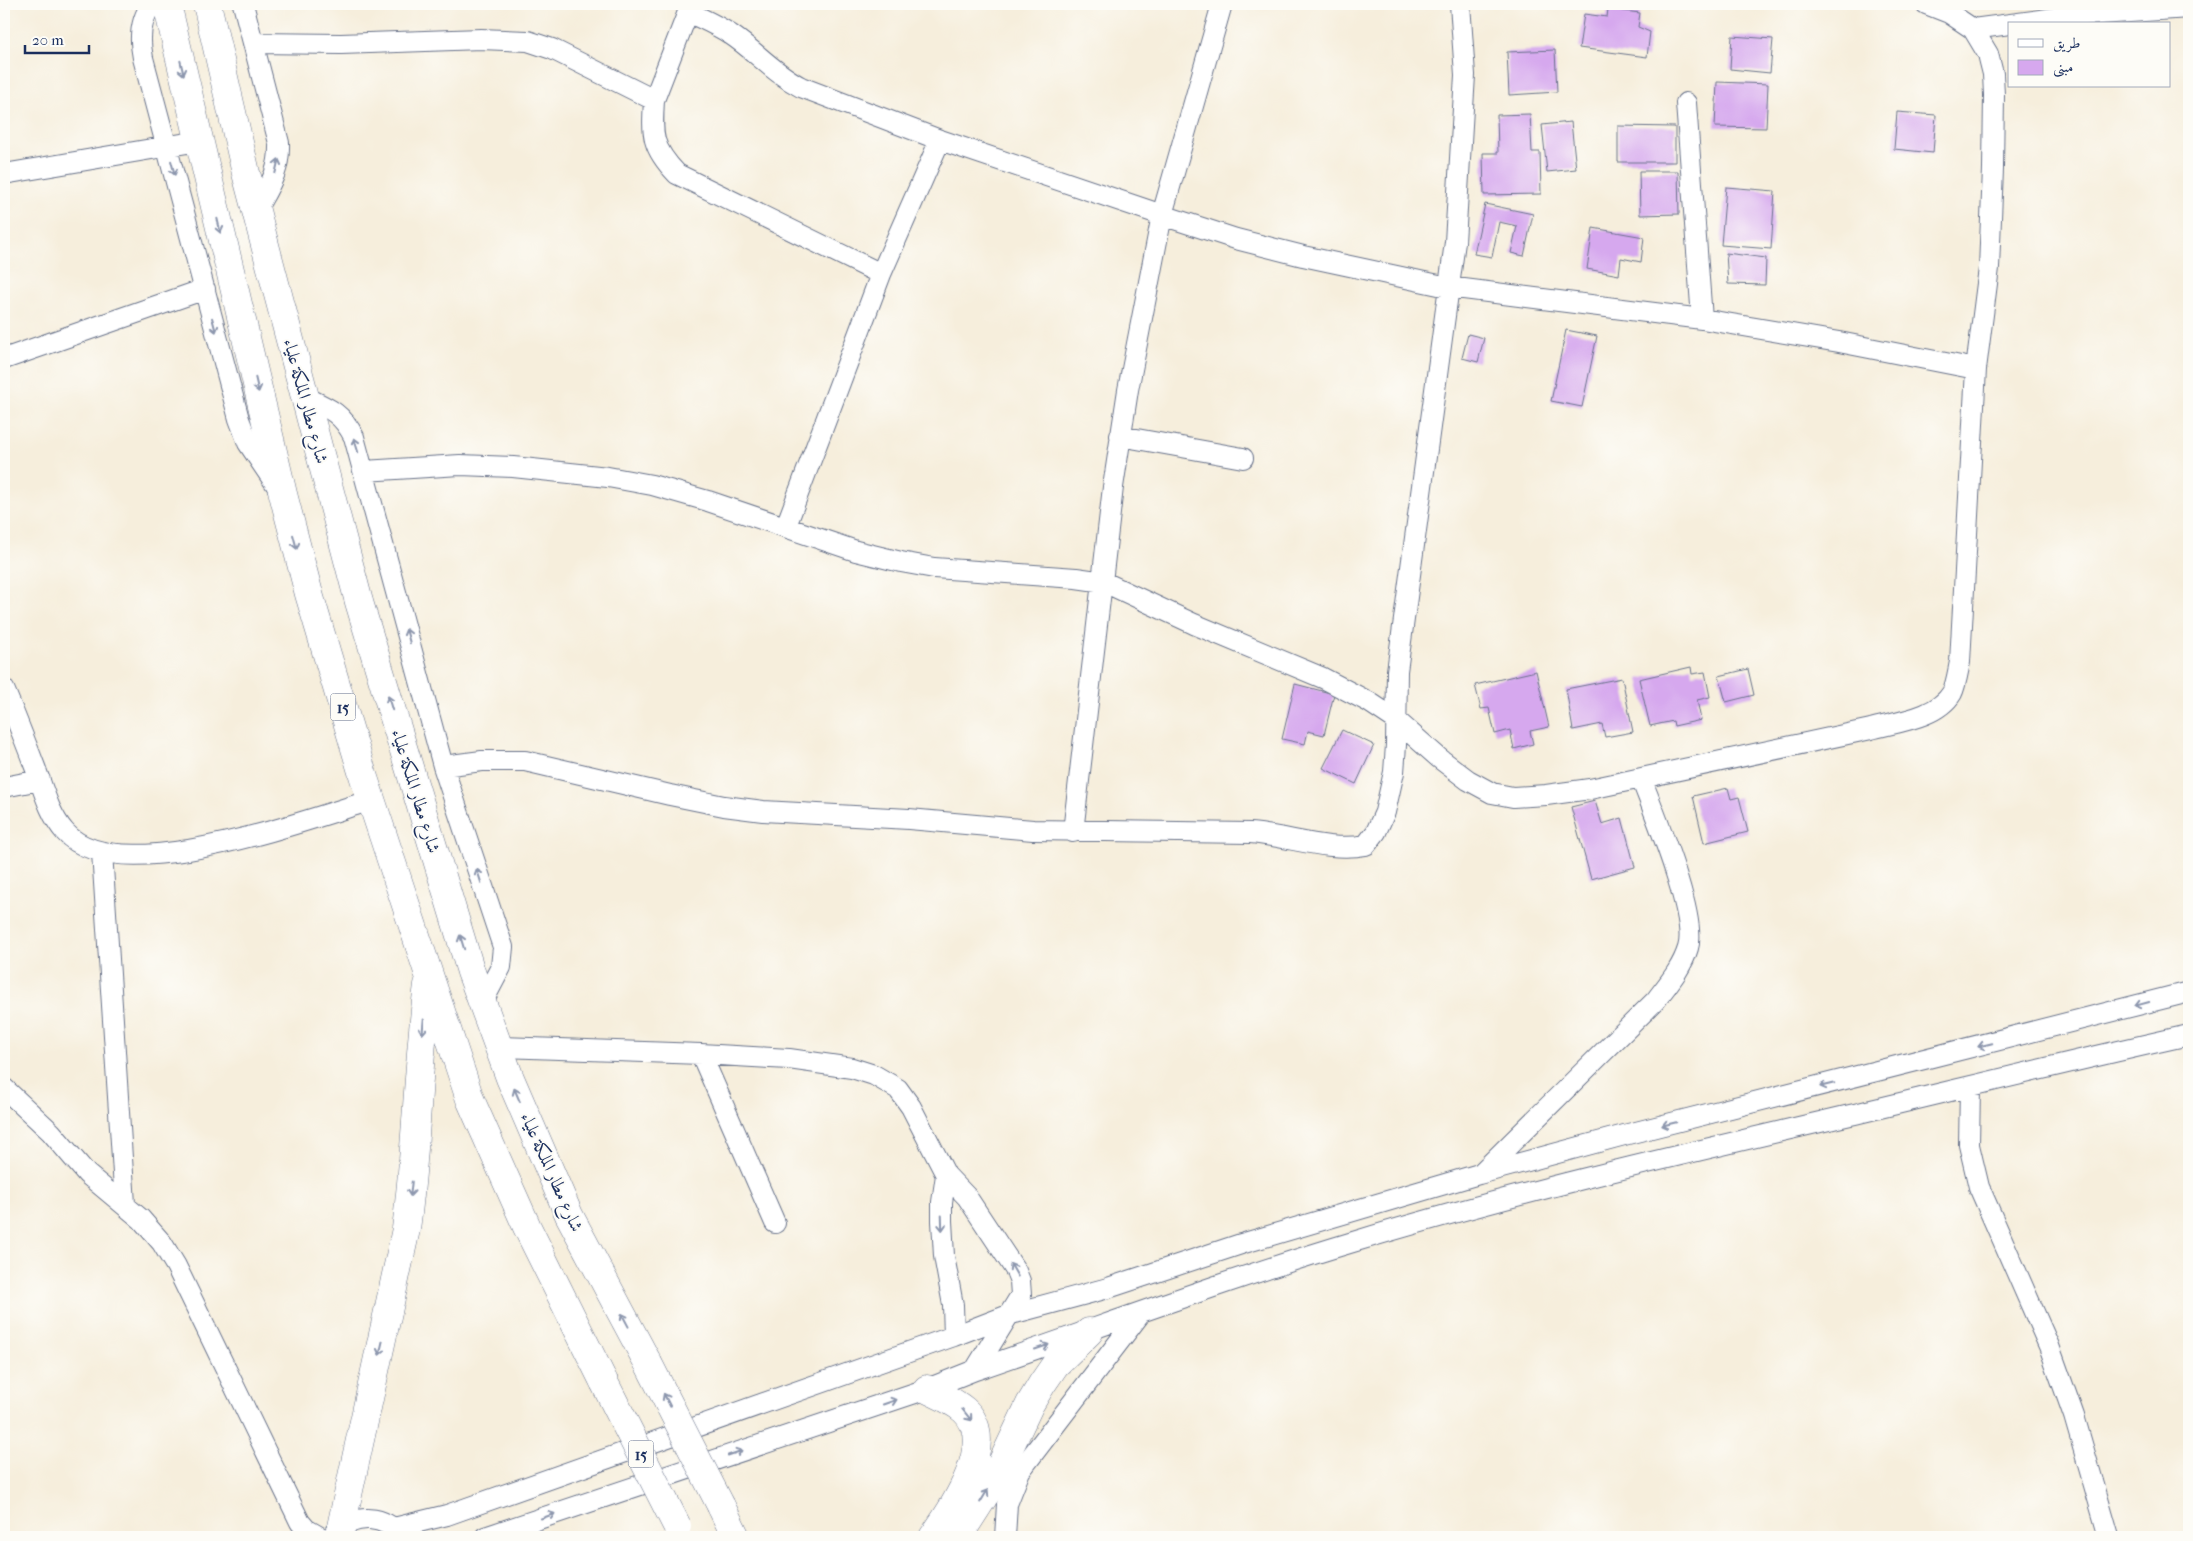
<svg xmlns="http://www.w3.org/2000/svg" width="2193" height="1541" font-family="'IM FELL French Canon',Amiri,serif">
  <rect width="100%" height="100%" fill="#fdfcf7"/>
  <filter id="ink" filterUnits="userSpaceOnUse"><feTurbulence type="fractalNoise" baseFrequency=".02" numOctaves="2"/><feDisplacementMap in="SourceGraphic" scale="10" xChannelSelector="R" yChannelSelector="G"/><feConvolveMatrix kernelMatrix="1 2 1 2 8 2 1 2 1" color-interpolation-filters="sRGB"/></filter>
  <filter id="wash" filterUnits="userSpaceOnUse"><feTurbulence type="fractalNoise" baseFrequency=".0096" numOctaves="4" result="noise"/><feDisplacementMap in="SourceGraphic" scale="20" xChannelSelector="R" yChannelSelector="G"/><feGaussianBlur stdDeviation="1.12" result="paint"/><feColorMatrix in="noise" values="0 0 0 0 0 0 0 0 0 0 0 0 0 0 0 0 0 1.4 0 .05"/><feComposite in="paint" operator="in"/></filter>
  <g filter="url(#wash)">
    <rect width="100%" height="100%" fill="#f6eedc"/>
    <g id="blocks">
      <!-- building -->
      <path fill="#d6a8ee" d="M1608,9L1640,13L1638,27L1650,32L1647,57L1579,48L1584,14L1607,17Z
        M1732,36L1773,39L1770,73L1730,69Z
        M1555,50L1557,92L1509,95L1507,52Z
        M1717,82L1768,84L1766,128L1715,127Z
        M1897,112L1936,115L1933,153L1894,149Z
        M1530,114L1532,152H1540L1541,194L1484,195L1483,153H1498L1497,115Z
        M1571,122L1576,169L1547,172L1542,125Z
        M1618,126L1675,127V162H1618Z
        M1639,171H1678L1679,214L1640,215Z
        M1726,187L1775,191L1771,249L1721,245Z
        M1485,204L1533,214L1524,256L1511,253L1517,226L1499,222L1492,257L1474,254Z
        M1593,228L1644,237L1641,262L1621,258L1619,275L1587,269Z
        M1726,253L1766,258L1765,285L1728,284Z
        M1566,330L1597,336L1582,407L1551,401Z
        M1468,334L1484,338L1478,362L1462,358Z
        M1691,667L1692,674L1705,672L1710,697L1697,700L1701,720L1674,726L1673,721L1650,726L1639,679Z
        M1748,669L1754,695L1726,702L1719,676Z
        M1536,671L1549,727L1530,731L1533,744L1514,749L1510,730L1495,734L1489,708L1481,709L1475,685Z
        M1622,678L1633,732L1605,737L1602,724L1573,730L1566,689Z
        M1295,684L1334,694L1324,735L1308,731L1305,744L1282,739Z
        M1342,730L1374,745L1356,784L1323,768Z
        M1728,788L1731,799L1739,797L1748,832L1704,843L1693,796Z
        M1595,801L1602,824L1622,818L1635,867L1591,879L1571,807Z"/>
    </g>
  </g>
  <g filter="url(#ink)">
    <use href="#blocks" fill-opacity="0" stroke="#68728a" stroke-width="1"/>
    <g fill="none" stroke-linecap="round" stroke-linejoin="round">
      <defs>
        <path id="minor" d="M152,4C140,20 139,39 143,58L239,419L248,443L277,486
          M243,4L279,143C280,172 269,186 256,210
          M1973,29L2070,16L2189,8
          M253,43L341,44L481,39L528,41L552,49L654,100L688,12C702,19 717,25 730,34C756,51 772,72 801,87L940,140L1162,215L1236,239L1303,256L1448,287L1702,319L1839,342L1976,369
          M654,100C652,135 651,147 677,174L881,274
          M1686,103L1702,319
          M4,174L199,141
          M4,359L205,289
          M305,397C329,408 342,413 354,437L443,766L503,947L501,967L482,1003
          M1120,436L1243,458
          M364,471L460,465L513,467L608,477L652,485L708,501L856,551L901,562L934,568L1076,578L1104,582L1194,624L1323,678L1369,702L1396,720L1439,758L1468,780L1492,793L1513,797L1546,795L1590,789L1871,729C1896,722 1937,718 1952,693C1956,685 1958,671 1960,662L1976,369L1989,268L1993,169L1994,95L1993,74L1988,54L1973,29L1949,13L1926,4
          M786,526L881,274L940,140
          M4,689C15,715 25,741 35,767C43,788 49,814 65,832C116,891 307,819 372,800
          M443,766L482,761H525L670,795L724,806L763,811L909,819L1033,830L1250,833C1288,836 1328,852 1366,845L1376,832L1385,812L1394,772L1396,745L1397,671L1455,242L1465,75L1460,4
          M4,787L40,780
          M1073,832L1113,487L1128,390L1162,215L1222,4
          M102,852L125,1204
          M499,1047L701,1054L789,1059L852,1068L874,1075L898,1089L911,1107L946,1175L967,1197L1016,1271L1020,1281L1021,1295L975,1370
          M701,1054L775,1223
          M1970,1087L1969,1145L1979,1187L2049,1346L2074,1416L2109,1537
          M4,1088L51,1132L87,1174L141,1219L162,1243L176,1266L300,1522L306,1529L320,1537
          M1481,1173L1656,1000C1668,984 1682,968 1688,948C1698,917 1654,813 1641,778
          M946,1175L942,1202V1221L944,1256L953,1305L954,1336
          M394,1528L447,1515L954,1336L1011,1314L1108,1288L1241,1244L1479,1174L1628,1134L2189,992
          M335,1532C356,1514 384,1514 402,1537
          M485,1537L927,1389L975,1370C1101,1327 1226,1280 1353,1242C1521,1191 1692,1152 1863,1112C1972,1086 2080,1059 2189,1035
          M1005,1537L1007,1504L1020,1471L1141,1313"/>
        <path id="highway" d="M167,4L283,494L309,594L363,775L470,1099L527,1227L604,1382
          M207,4L246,173L359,602L471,972L510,1078L569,1215L648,1363
          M927,1389C939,1395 954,1401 964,1410C999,1441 953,1509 933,1537
          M721,1506L736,1537
          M341,1527L406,1229C417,1148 417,1066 428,985
          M958,1537L992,1484L1030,1404L1042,1384L1055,1365L1089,1332"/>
      </defs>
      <!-- minor casing -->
      <use href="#minor" stroke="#68728a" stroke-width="22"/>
      <!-- highway casing -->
      <use href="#highway" stroke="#68728a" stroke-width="29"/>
      <!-- minor -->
      <use href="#minor" stroke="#fff" stroke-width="20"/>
      <!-- highway -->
      <use href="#highway" stroke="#fff" stroke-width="28"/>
      <defs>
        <path id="highway-bridge" d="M648,1363L721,1506
          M604,1382L677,1526"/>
      </defs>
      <!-- highway-bridge casing -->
      <use href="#highway-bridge" stroke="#68728a" stroke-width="29" stroke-linecap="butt"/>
      <!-- highway-bridge -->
      <use href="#highway-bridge" stroke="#fff" stroke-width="28"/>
    </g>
    <!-- one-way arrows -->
    <defs><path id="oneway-shaft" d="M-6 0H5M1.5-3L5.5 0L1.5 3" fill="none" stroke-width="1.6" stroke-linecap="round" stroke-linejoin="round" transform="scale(1.25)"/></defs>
    <g stroke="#8d97ae">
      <use href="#oneway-shaft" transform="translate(182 68) rotate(77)"/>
      <use href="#oneway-shaft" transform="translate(277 166) rotate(-77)"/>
      <use href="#oneway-shaft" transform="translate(173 168) rotate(75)"/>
      <use href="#oneway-shaft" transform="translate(219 226) rotate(77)"/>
      <use href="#oneway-shaft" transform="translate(214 325) rotate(75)"/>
      <use href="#oneway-shaft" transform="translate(257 385) rotate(77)"/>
      <use href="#oneway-shaft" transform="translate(356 445) rotate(-107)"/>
      <use href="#oneway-shaft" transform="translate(295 542) rotate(75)"/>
      <use href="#oneway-shaft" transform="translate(408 636) rotate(-105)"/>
      <use href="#oneway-shaft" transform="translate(390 703) rotate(-107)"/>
      <use href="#oneway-shaft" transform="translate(479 876) rotate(-108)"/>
      <use href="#oneway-shaft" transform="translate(462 942) rotate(-107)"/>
      <use href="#oneway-shaft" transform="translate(2142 1004) rotate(165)"/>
      <use href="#oneway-shaft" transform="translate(423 1027) rotate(95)"/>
      <use href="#oneway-shaft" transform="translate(1985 1045) rotate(166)"/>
      <use href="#oneway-shaft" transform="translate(1827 1085) rotate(166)"/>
      <use href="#oneway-shaft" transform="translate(517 1095) rotate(-113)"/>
      <use href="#oneway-shaft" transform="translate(1669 1124) rotate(166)"/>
      <use href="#oneway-shaft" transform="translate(411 1189) rotate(96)"/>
      <use href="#oneway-shaft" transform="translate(942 1223) rotate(88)"/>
      <use href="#oneway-shaft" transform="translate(1014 1270) rotate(-120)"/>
      <use href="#oneway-shaft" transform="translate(625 1320) rotate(-118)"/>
      <use href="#oneway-shaft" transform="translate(1042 1347) rotate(-19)"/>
      <use href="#oneway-shaft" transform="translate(381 1348) rotate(103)"/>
      <use href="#oneway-shaft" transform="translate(667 1400) rotate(-117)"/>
      <use href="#oneway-shaft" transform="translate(890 1402) rotate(-19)"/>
      <use href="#oneway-shaft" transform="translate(967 1415) rotate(51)"/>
      <use href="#oneway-shaft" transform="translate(735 1453) rotate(-19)"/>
      <use href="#oneway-shaft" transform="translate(984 1496) rotate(-59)"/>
      <use href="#oneway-shaft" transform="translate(548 1516) rotate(-19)"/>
    </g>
  </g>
  <g text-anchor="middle" stroke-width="4" stroke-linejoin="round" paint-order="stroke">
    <!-- shield labels -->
    <g fill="#fdfcf7" stroke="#5f6c8c" stroke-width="1">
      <rect x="330.5" y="693.5" width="25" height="27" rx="4"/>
      <rect x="628.5" y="1440.5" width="25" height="27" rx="4"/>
    </g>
    <g font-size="16" font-weight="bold" fill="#1b2f5e">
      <text x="343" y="713">15</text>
      <text x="641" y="1460">15</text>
    </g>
    <!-- street labels -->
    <g font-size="18" fill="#1b2f5e" stroke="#fdfcf7">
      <text transform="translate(306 401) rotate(75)" y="6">شارع مطار الملكة علياء</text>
      <text transform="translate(416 791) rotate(73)" y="6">شارع مطار الملكة علياء</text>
      <text transform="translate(552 1172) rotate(66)" y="6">شارع مطار الملكة علياء</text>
    </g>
  </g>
  <!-- margin -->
  <rect width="2193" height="1541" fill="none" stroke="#fdfcf7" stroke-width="20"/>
  <!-- legend -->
  <rect x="2008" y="22" width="162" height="65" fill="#fdfcf7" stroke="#a3aaba"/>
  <rect x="2018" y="39" width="25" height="8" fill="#ffffff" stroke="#a3aaba"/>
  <text x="2053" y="48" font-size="15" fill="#1b2f5e">طريق</text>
  <rect x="2018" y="60" width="25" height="15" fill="#d6a8ee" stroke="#a3aaba"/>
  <text x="2053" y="72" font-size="15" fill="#1b2f5e">مبنى</text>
  <!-- scale -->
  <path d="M25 45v8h64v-8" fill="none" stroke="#1b2f5e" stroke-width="2.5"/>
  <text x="32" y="45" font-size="15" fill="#1b2f5e" stroke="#fdfcf7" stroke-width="4" paint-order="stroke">20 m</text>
</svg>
